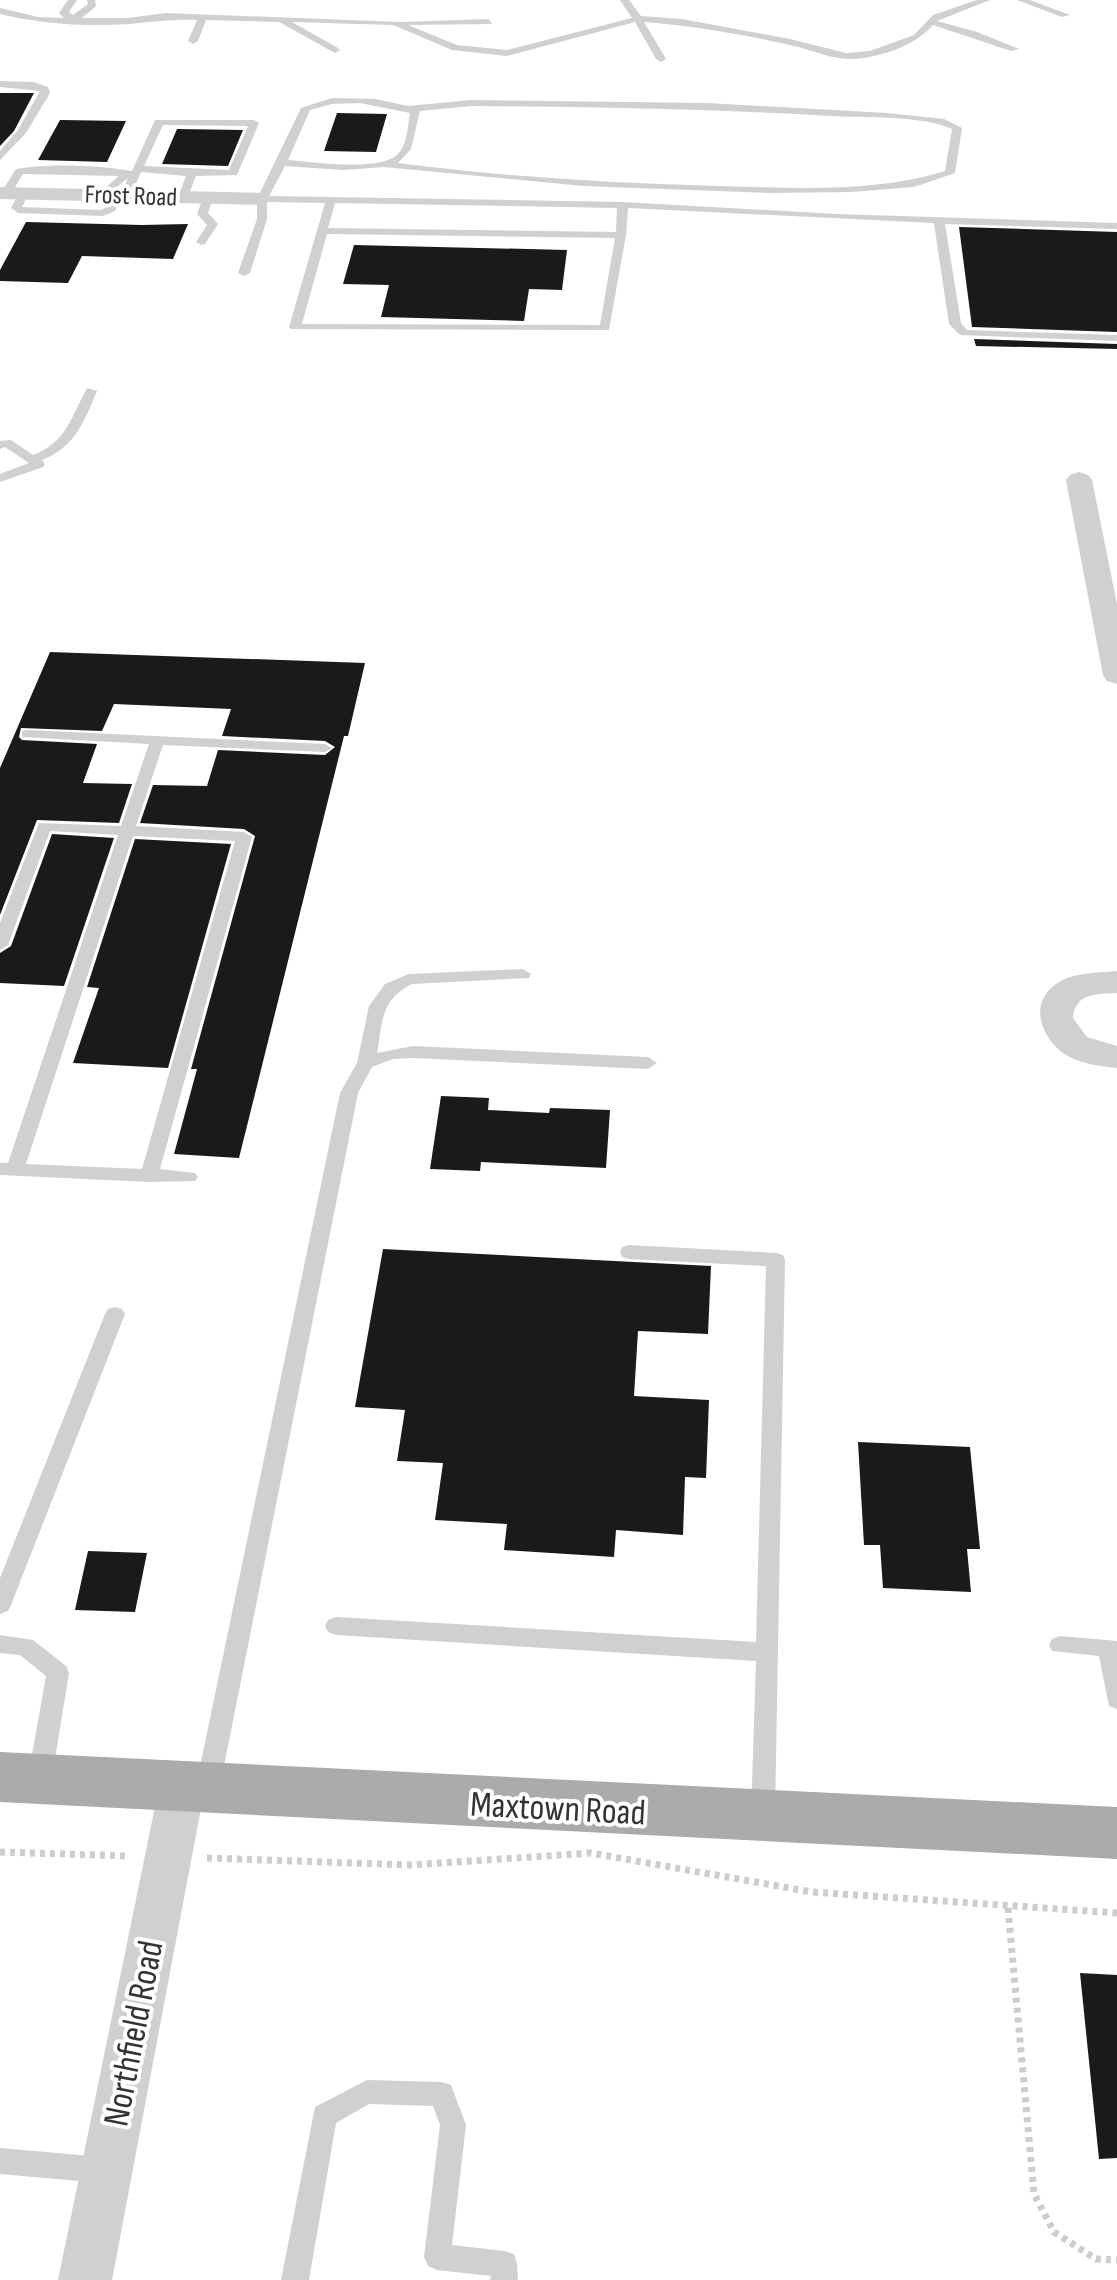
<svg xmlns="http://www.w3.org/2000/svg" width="1117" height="2280" font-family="'Sofia Sans Condensed',sans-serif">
  <rect width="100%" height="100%" fill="#fff"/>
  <!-- building -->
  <path fill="#1a1a1a" d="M0,93H34L14,131L0,146Z
    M337,113L387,114L376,152L324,151Z
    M60,120L126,121L107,162L38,160Z
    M177,129L243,130L228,166L162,164Z
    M26,222L142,225L188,224L173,259L82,256L68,283L0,281V270Z
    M959,227L1117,232V332L972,327Z
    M354,245L567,250L562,290L529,289L524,321L381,317L389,285L343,284Z
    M974,339L1117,344V349L976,346Z
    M50,652L365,663L348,736H344L239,1158L174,1154L197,1069H191L255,836L244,829L140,823L153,785L207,786L218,750L325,755L335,747L325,741L222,736L231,709L114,704L102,731L21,728L19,737L22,740L97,744L83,783L132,784L119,823L37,820L0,915V768Z
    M52,834L114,838L64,986L0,983V953L11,946Z
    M135,839L231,844L168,1068L73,1063L99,988L87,987Z
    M441,1096L489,1098L488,1110L549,1113L550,1108L610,1110L606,1168L481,1162L480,1171L430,1169Z
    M383,1249L711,1266L708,1334L638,1331L634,1396L709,1400L706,1478L685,1477L683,1535L616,1530L614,1557L504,1550L507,1524L435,1520L443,1463L397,1461L405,1410L355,1407Z
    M858,1442L970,1447L980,1549H967L971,1592L883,1588L880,1545H864Z
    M88,1551L147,1553L135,1612L75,1610Z
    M1080,1973L1117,1975V2158L1099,2159Z"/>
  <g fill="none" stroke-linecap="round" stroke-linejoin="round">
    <!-- path -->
    <path stroke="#cdcdcd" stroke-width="7" stroke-dasharray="5 5" stroke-linecap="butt" d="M0,1852L129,1856
      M207,1858L411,1865L591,1853L812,1892L1117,1913
      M1008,1908L1034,2194L1054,2232L1096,2259L1117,2260"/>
    <!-- lane -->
    <path fill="#d0d0d0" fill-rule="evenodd" d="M68,0H77L69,12L73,15L88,4L87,0H95L96,6L82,18H128L166,13L401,22L489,19L492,24L408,25L457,45L507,50L632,18L620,0H629L641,16L682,19L790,39L846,53L870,51L914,35L933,15L977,0H990L937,21L977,32L1019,49L1011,51L933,25C913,47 879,58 850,59C831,59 809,49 790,45C742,34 693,26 644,22L666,59L661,62L656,59L635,22L507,56L452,50L393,25L292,22L338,48L340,50L335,53L279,22L206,20L198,41L193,44L188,41L197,20C174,19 153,22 129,24C86,27 42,24 0,14V8L38,17L64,18L59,13Z
      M1017,0H1030L1070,15L1062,17Z
      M0,81L34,82L48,87L50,93L26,133L0,160V151L18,130L40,91L0,87Z
      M332,98L375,99L408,106L471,100L708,103L887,113L944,119L962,128L955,173L914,187L851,192L769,193L583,186L384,167L343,170L285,166L269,196L623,202L837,214L1117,223V229L945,224L961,323L967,330L1117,335V341L960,335L949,324L934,223L628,208L626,235L609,330L291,329L289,327L325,203L267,202V219L250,273L244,276L238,273L257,219V199L301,108ZM360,103L410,113C408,125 407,145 398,154C381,172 312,162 288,160L310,110L332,104ZM471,106C591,107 711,109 831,116C866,118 921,115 952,129L945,171C874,193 795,188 721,186C613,183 505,177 398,163L411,149L420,111ZM335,203L617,208L616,232L328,228ZM327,234L615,238L600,325L302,324Z
      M155,120H254L259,123L237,175L196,176L187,199L178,197L186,176L141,172L130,197L122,196L115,211L103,216L18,213L11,208L20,191L24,190L29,193L22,207L101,210L106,207L113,193L121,194L128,178L103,198L99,197V193L119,176L23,174L10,195L1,193L16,169C48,163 100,165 132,171ZM163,125L248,126L229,170L144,166Z
      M208,195L213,198L208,213L218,224L205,244L201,245L196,242L207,225L197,214L203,198Z
      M87,388L97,391C84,422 75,447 42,460L45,464L43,467L0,482V474L29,463L5,447L0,449V441L11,440L33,455C67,442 71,417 87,388Z
      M27,730L325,744L332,748L325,752L163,745L136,826L244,832L252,837L160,1169L195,1173L198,1177L195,1181L149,1182L0,1175V1163H8L118,835L50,831L8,945L0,950V923L39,823L121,826L149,744L22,737V731ZM133,836L235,841L142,1169L26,1164Z
      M523,969L531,974L529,978L412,984C380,1000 383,1021 377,1053L413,1046L648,1057L657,1063L648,1069L413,1058L393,1059L372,1067L358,1093L220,1786L216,1793L208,1796L200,1793L196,1786L340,1093L357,1063L369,1006L385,984L409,974Z
      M629,1245L776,1253L783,1255L785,1260L775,1814L771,1821L763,1824L755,1821L751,1814L756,1661L336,1635L328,1632L325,1626L328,1620L336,1617L756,1642L766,1266L629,1259L622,1257L620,1252L622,1247Z
      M115,1307L122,1309L125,1314L11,1605L8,1611L0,1614V1578L105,1314L108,1309Z
      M0,1635L33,1640L66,1666L69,1673L52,1777L48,1784L40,1787L32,1784L28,1777L46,1676L20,1655L0,1653Z
      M1060,1636L1117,1641V1709L1109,1706L1099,1656L1052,1651L1049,1645L1052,1639Z
      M367,2080L442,2082L451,2085L466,2125L452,2245L504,2251L514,2254L517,2264L518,2280H490L491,2276L437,2270L428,2266L424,2257L440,2125L433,2106L369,2104L336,2123L309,2280H281L315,2107Z
      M0,2148L102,2157L111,2161L115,2170L111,2179L102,2183L0,2174Z"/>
    <!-- street -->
    <path fill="#d0d0d0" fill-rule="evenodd" d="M0,187L262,193L273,199L262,205L0,199Z
      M1079,472L1088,475L1092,480L1117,604V684L1107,681L1103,675L1066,480L1070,475Z
      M1117,971V993C1096,994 1075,993 1073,1018L1087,1037L1117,1046V1068C1099,1066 1079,1064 1063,1053C1040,1036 1029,1003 1056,984C1073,972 1097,973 1117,971Z
      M182,1767L198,1773L205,1787L112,2280H58L159,1787L166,1773Z"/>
    <!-- primary -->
    <path fill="#ababab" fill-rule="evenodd" d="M0,1752L1117,1807V1859L0,1802Z"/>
  </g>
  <g text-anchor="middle" stroke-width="8" stroke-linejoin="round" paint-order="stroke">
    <!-- far-street labels -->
    <g font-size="26" fill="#333" stroke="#fff">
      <text transform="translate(131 195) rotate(2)" y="9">Frost Road</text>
    </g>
    <!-- near-street labels -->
    <g font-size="36" fill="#333" stroke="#fff">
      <text transform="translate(558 1807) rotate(3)" y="13">Maxtown Road</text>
      <text transform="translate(132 2033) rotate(-79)" y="13">Northfield Road</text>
    </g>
  </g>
</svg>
